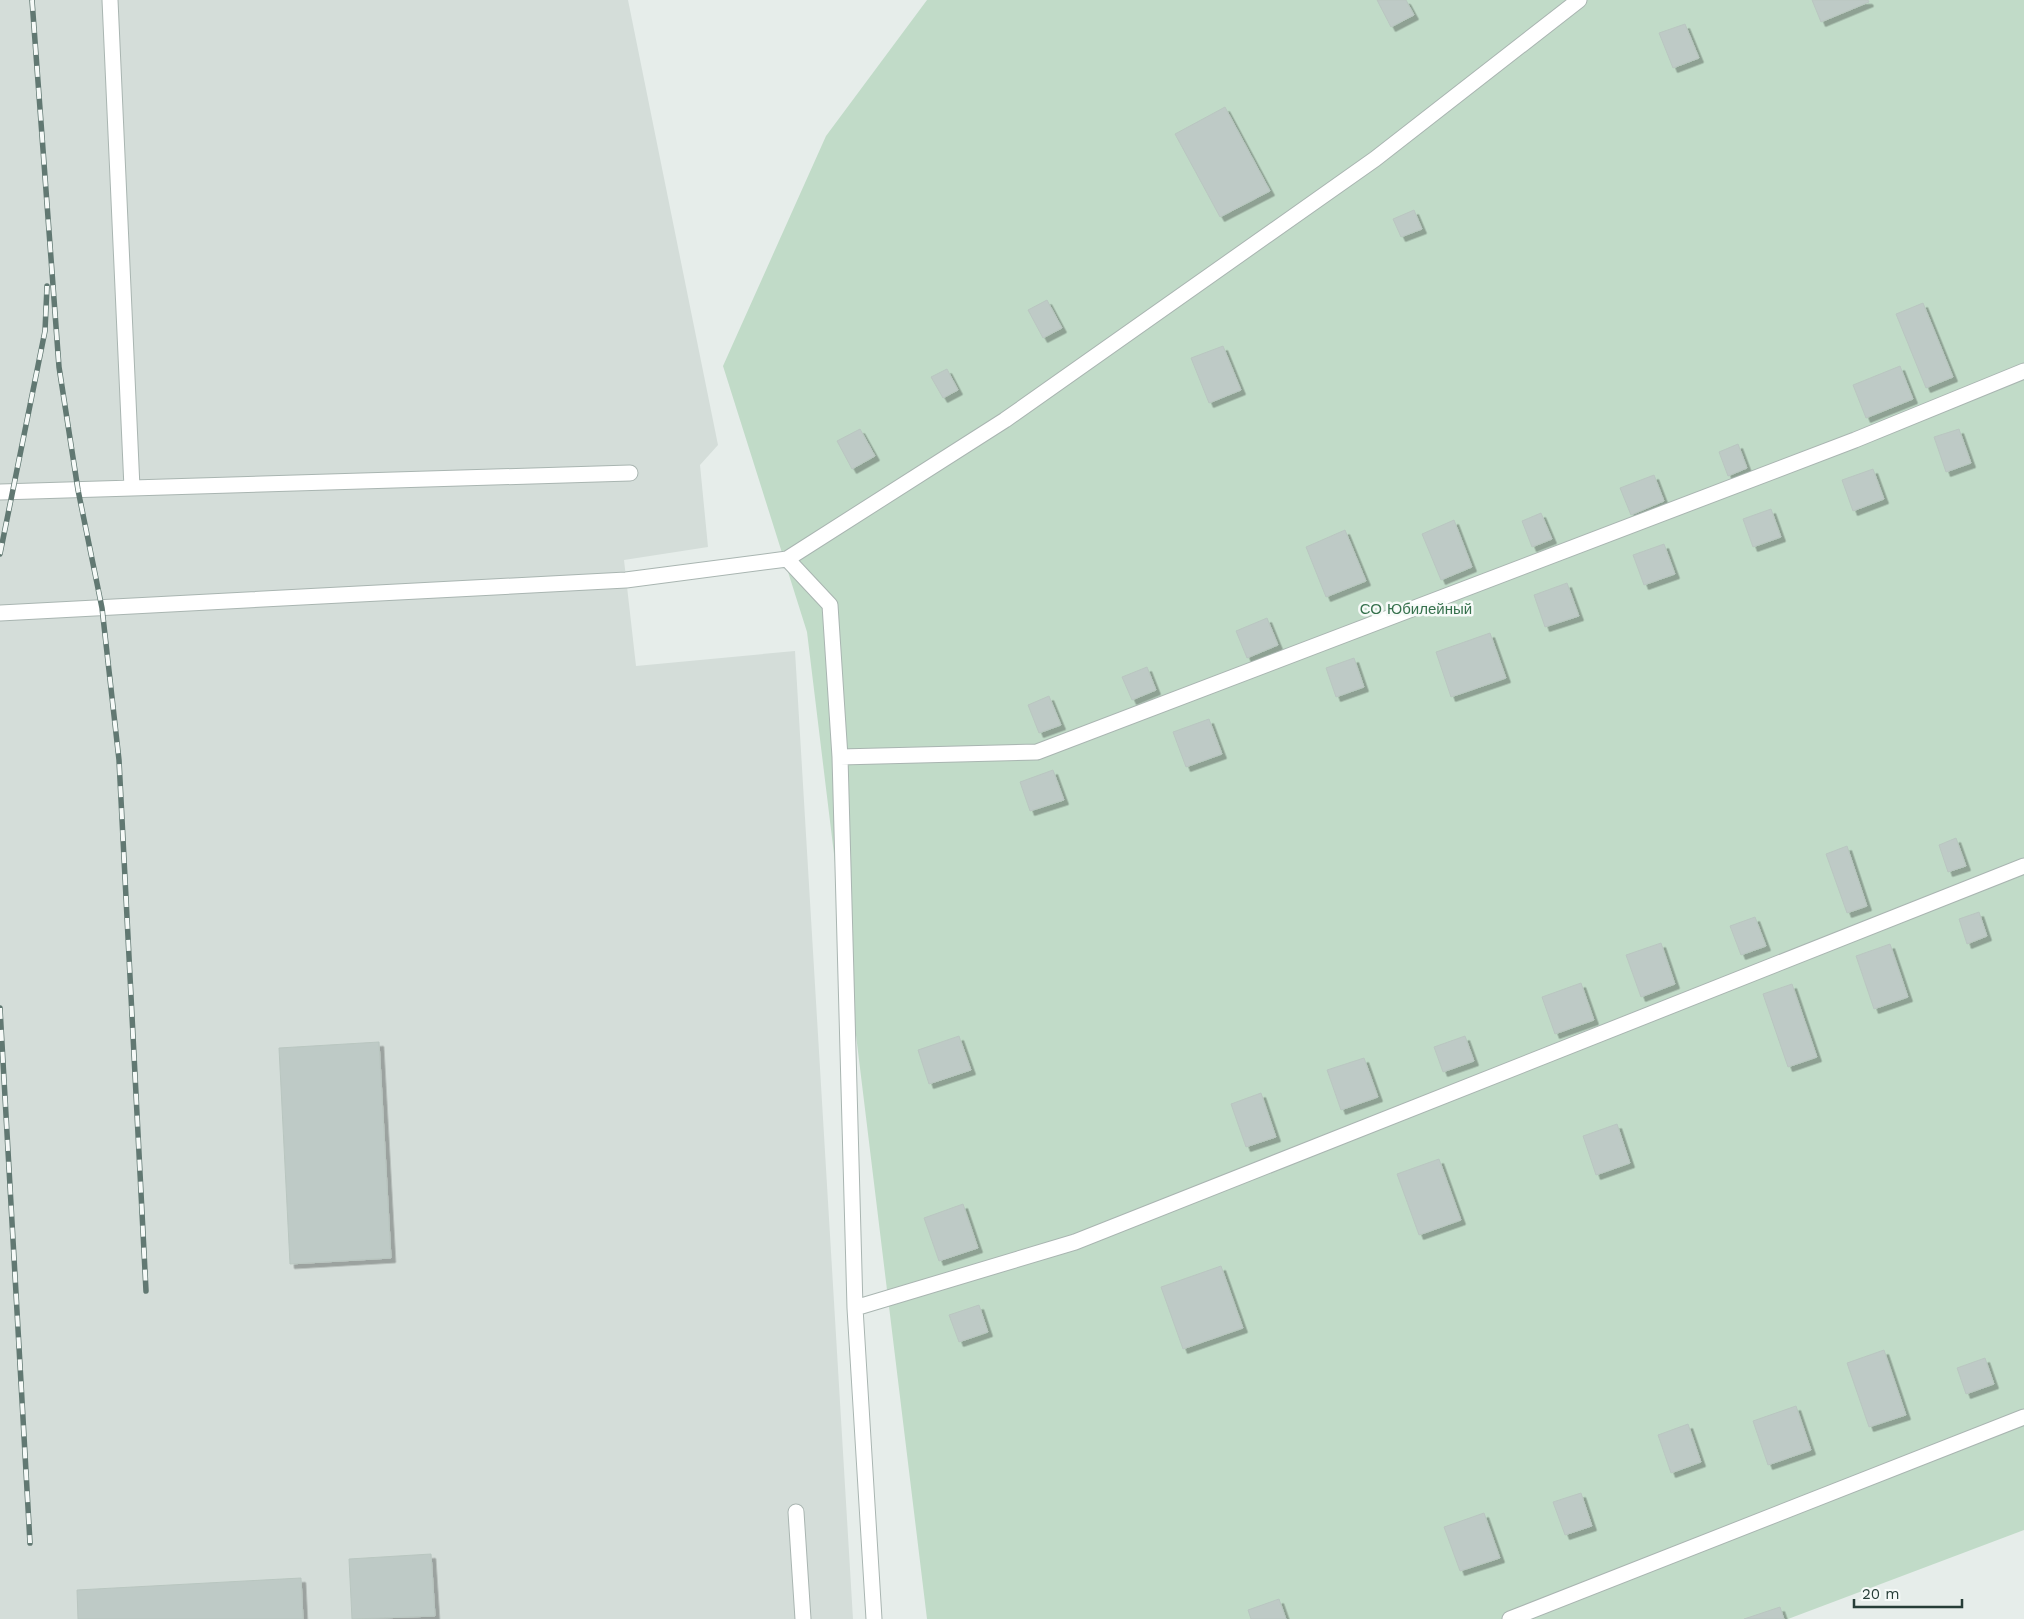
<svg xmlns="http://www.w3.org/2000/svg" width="2024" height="1619" font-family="'Work Sans',sans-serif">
  <defs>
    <filter id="shadow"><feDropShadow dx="4.5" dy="4.5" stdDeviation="0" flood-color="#0004"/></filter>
  </defs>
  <rect width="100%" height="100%" fill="#e6edea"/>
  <!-- built -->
  <path fill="#d4ddd9" d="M0,0H628L718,445L700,465L708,547L624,560L636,666L795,651L853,1619H0Z"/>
  <!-- green -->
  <path fill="#c1dbc8" d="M927,0H2024V1530L1788,1619H927L807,632L723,366L826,136Z"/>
  <!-- building -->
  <path fill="#becac6" stroke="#b9c6c0" filter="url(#shadow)" d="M1377,0H1406L1414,15L1391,27Z
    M1812,0H1868L1869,2L1821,22Z
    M1685,24L1699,58L1673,68L1659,33Z
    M1225,107L1270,191L1220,217L1175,134Z
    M1414,210L1422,229L1401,237L1393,219Z
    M1047,300L1062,328L1043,338L1028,310Z
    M1923,303L1953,377L1926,388L1896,314Z
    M1223,346L1241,390L1209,403L1191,358Z
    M1900,366L1913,399L1866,418L1853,385Z
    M947,369L958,390L943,398L931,377Z
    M860,429L875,456L852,469L837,441Z
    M1959,429L1971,463L1946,472L1934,437Z
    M1738,444L1747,468L1728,476L1719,452Z
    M1873,469L1884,499L1853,511L1842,480Z
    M1654,475L1664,501L1631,515L1620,488Z
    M1771,509L1781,537L1753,547L1743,519Z
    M1541,513L1552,539L1532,547L1522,521Z
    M1454,520L1472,567L1441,580L1422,534Z
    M1345,530L1366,581L1326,597L1306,547Z
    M1664,544L1675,574L1644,585L1633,555Z
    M1567,583L1579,616L1545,627L1534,595Z
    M1267,618L1278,645L1247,658L1236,631Z
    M1490,633L1506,678L1451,697L1436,652Z
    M1354,658L1364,687L1336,697L1326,668Z
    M1147,667L1156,690L1132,700L1122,677Z
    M1049,696L1061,725L1039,733L1028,705Z
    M1209,719L1222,754L1186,767L1173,732Z
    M1053,770L1064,800L1030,811L1020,782Z
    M1956,838L1966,866L1948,872L1939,845Z
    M1847,846L1867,906L1847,913L1826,854Z
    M1979,912L1987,936L1967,944L1959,919Z
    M1755,917L1766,946L1741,955L1730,926Z
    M1661,943L1675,984L1641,997L1626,955Z
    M1890,944L1908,997L1874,1009L1856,956Z
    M1581,983L1594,1020L1555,1034L1542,997Z
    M1792,984L1817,1057L1788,1067L1763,994Z
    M959,1036L971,1070L929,1084L918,1050Z
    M1465,1036L1474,1061L1443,1072L1434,1047Z
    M379,1042L391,1258L290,1264L279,1048Z
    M1364,1058L1378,1097L1341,1110L1327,1070Z
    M1261,1093L1276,1137L1246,1147L1231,1104Z
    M1617,1124L1630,1163L1596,1175L1583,1136Z
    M1439,1159L1461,1220L1419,1235L1397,1174Z
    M963,1204L978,1248L939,1261L924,1218Z
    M1221,1266L1243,1328L1183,1349L1161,1287Z
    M979,1305L988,1332L959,1342L949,1315Z
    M1884,1350L1906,1415L1869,1427L1847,1363Z
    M1985,1358L1994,1384L1966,1394L1957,1368Z
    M1796,1406L1811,1450L1768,1465L1753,1421Z
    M1688,1424L1701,1462L1671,1473L1658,1435Z
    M1581,1493L1592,1526L1565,1535L1553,1502Z
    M1484,1513L1500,1558L1460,1571L1444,1527Z
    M431,1554L435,1616L352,1619L349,1559Z
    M301,1578L303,1619H78L77,1590Z
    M1279,1599L1286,1619H1251L1248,1610Z
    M1780,1607L1784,1619H1744Z"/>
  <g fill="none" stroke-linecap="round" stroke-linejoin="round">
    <defs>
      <path id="minor" d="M110,0L132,488
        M0,492L630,473
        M787,559L1005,420L1375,159L1579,0
        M0,613L626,580L787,559L830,605L840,757L855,1308L874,1619
        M840,757L1037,752L1855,440L2024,371
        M855,1308L1075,1242L2024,866
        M796,1512L803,1619
        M1510,1619L2024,1417"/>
    </defs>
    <!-- minor casing -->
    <use href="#minor" stroke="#a9b5b1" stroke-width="17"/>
    <!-- minor -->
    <use href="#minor" stroke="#fff" stroke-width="15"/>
    <defs>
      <path id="rail" d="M32,0L59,367L78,490L102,608L119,760L146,1291
        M0,554L45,331L47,286
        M0,1008L30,1543"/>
    </defs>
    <!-- rail casing -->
    <use href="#rail" stroke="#617872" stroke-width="5.5"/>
    <!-- rail -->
    <use href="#rail" stroke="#f6faf8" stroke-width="4" stroke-dasharray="11" stroke-linecap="butt"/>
  </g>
  <g text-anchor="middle" stroke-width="5" stroke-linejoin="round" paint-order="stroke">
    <!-- park labels -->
    <g font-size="15" fill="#35704c" stroke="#f6faf8">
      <text x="1416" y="614">СО Юбилейный</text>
    </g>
  </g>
  <!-- scale -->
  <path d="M1854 1599v8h108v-8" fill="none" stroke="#263d37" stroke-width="2.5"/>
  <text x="1862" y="1599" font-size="15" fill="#263d37" stroke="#f6faf8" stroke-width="4" paint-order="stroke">20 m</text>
</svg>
